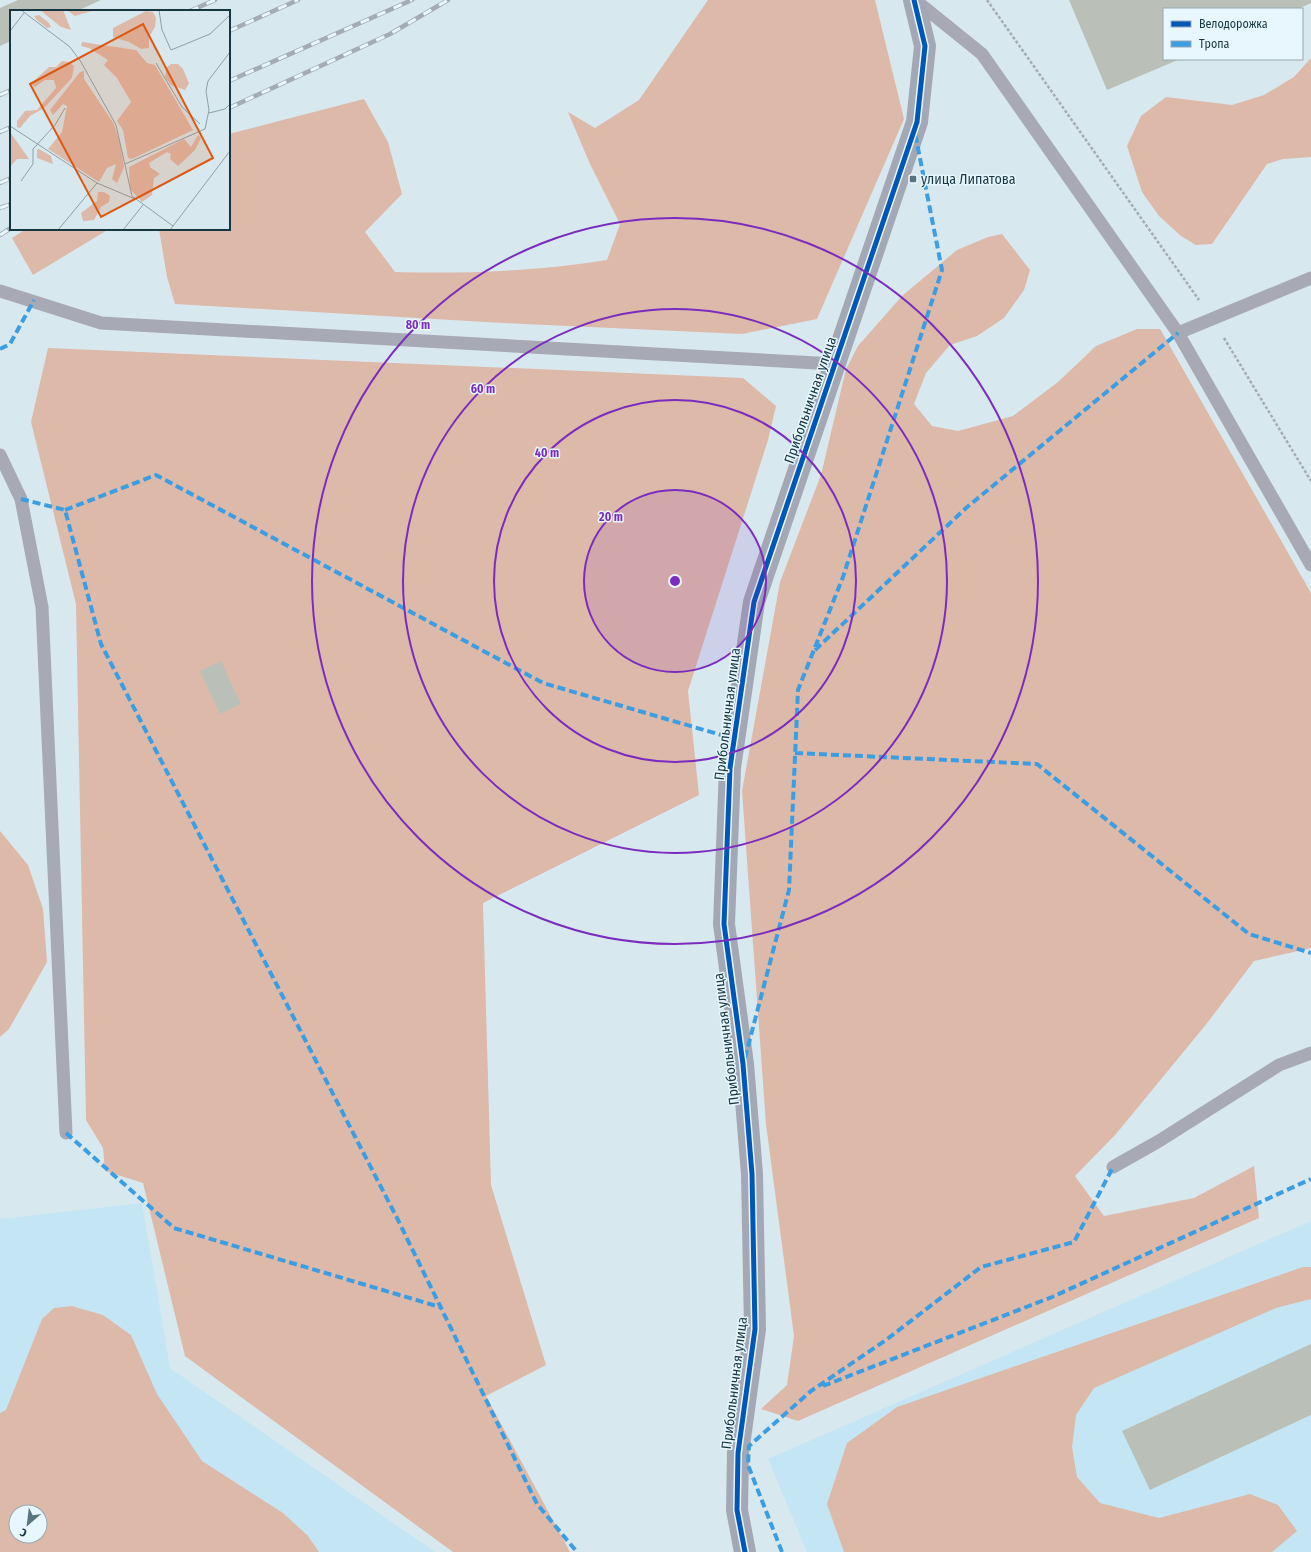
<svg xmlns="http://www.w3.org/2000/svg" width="1311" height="1552" font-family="'Fira Sans Condensed',sans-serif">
  <rect width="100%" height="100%" fill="#d8e8ef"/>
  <!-- built -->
  <path fill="#c4e6f4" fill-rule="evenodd" d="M142,1203L170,1368L435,1552H0V1219ZM16,1512H40V1536H16Z
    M1311,1221V1552H807L768,1459Z"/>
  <!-- forest -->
  <path fill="#ddb9a9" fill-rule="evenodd" d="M708,0H875L904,119L817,319L742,334L503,323L175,304L167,277L159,229H229V134L364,99L388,142L402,194L365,232L395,272C463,274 540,271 607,260L620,224L590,164L568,112L595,128L639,100Z
    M1311,58V157L1283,159L1267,164L1212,244L1196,245L1181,236L1159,216L1142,192L1127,146L1141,116L1166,97L1232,105L1264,95L1294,77Z
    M26,229H109L33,275L12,238Z
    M1002,234L1030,270L1024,290L1004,318L977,336L950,345L926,373L914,404L932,426L958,431L1013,416L1058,382L1096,346L1137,329H1160L1311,593V948L1254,961L1208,1022L1116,1134L1075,1176L1104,1216L1194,1198L1254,1166L1259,1218L798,1421L761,1409L787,1385L794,1336L766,1124L742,791L780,582L821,475L846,369L858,346L902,296L957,250L988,237Z
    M48,348L743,378L776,406L768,440L688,691L699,795L483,903L491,1185L546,1365L486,1396L570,1552H453L185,1356L143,1183L105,1171L103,1148L86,1120L76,604L31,422Z
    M0,831L28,865L43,909L47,962L9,1029L0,1037Z
    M1303,1267H1311V1299L1276,1308L1094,1388L1076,1415L1072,1447L1077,1477L1100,1503L1159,1518L1250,1494L1278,1505L1297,1531L1272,1552H844L827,1504L847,1443L897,1407Z
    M72,1306L103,1315L131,1335L157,1394L202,1461L283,1513L308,1536L319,1552H0V1413L6,1410L42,1319L54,1308ZM16,1512H40V1536H16Z"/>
  <!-- building -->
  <path fill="#bac0b7" d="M18,0H101L77,11H11V41L0,46V8Z
    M1069,0H1311V3L1298,9H1164V59H1180L1107,90Z
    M221,661L241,704L220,714L200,671Z
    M1311,1344V1415L1150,1490L1122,1431Z"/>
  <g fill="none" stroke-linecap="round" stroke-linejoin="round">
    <!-- path -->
    <path stroke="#a5acb4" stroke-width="2.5" stroke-dasharray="3 2" stroke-linecap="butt" d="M987,0L1199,300
      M1224,338L1311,481"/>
    <!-- lane -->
    <path stroke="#a7a9b4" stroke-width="13" d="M915,0L982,54L1178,333L1311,565
      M0,291L101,323L835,364
      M1178,333L1311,278
      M0,455L21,499L42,607L66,1133
      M1113,1167L1159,1141L1279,1065L1311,1053"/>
    <!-- secondary -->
    <path stroke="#a4a8b4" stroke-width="22" d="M745,1552L737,1510L738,1453L755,1329L752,1174L743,1064L724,924L730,768L754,602L917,122L925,46L914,0"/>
    <defs>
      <path id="rail" d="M190,11L215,0
        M229,31L298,0
        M229,81L412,0
        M0,95L11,90
        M229,108L390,34L448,0
        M0,132L11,127
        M0,183L11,178
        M0,208L11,204
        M0,235L11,228"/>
    </defs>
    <!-- rail casing -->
    <use href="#rail" stroke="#a3abb3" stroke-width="4.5"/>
    <!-- rail -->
    <use href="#rail" stroke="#e8f7fd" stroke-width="3" stroke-dasharray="9" stroke-linecap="butt"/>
    <!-- quiet -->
    <path stroke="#3b9ee3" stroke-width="4" stroke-dasharray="8 4" stroke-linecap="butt" d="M0,349L10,344L34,300
      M21,499L65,510L101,644L397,1218L537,1504L577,1552
      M65,510L156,475L543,683L735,739
      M815,650L966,508L1178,333
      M795,753L1037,764L1249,934L1311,953
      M745,1058L789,890L798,690L843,577L942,270L915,133
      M66,1133L174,1228L440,1307
      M823,1386L1052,1297L1311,1179
      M782,1552L748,1465L749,1446L811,1391L886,1340L981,1267L1074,1242L1113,1167"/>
    <defs>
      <path id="cycleway" d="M745,1552L737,1510L738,1453L755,1329L752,1174L743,1064L724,924L730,768L754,602L917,122L925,46L914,0"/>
    </defs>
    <!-- cycleway casing -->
    <use href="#cycleway" stroke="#e8f7fd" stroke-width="8"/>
    <!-- cycleway -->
    <use href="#cycleway" stroke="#0057b8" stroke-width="5"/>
  </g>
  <!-- distance rings -->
  <circle cx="675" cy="581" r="91" fill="#7b2cbf" fill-opacity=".12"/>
  <g fill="none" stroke="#7b2cbf" stroke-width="2">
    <circle cx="675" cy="581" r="91"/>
    <circle cx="675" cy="581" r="181"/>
    <circle cx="675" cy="581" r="272"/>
    <circle cx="675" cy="581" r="363"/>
  </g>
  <!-- markers -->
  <rect fill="#5a747f" stroke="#e8f7fd" stroke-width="1.5" x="909" y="175" width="8" height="8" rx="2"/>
  <g text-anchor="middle" stroke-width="3" stroke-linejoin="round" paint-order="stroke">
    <!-- poi labels -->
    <g font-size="14" fill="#163642" stroke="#e8f7fd" text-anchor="start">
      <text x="921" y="184">улица Липатова</text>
    </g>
    <!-- street labels -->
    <g font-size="14" fill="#163642" stroke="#e8f7fd">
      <text transform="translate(810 400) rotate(-71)" y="5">Прибольничная улица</text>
      <text transform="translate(727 714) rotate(-83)" y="5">Прибольничная улица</text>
      <text transform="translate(726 1039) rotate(-97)" y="5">Прибольничная улица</text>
      <text transform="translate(734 1383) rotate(-83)" y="5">Прибольничная улица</text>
    </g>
  </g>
  <!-- overview -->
  <g transform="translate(10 10)">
    <rect width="220" height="220" fill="#d8e8ef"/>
    <path d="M30,0H53L61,20L51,17ZM57,0H85L65,6ZM136,1L143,2L146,8L145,17L139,27V38L131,39L119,32L103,27V18ZM29,5L39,13L41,17L37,18L27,10L24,6ZM72,32L126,40L137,53L145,55L183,120L122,149L118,148L113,120L107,111L121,92L107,68L94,55L98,50L79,38L71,36ZM52,51L59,52L64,56L62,68L34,98L20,106L10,118L7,117V111L15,101L27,100L46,78L44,70H35L25,77L22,75L25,70L39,57H46ZM161,54H168L173,59L179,73L175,80L161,75L155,67L157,57ZM74,61V69L104,114L110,133L114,157L107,173L102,169L106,154L97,158L89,172L38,139L52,122L57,96L53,94L43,105L40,100L70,62ZM0,122L19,149H7L0,157ZM188,125L191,128L185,140L168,156L160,149L161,144L157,142L139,153L140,157L150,164L144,168L142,185L132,192L120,179L119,157L174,129L181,137ZM29,139L41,146L43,154L27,148V140ZM88,182H94L100,186L99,192L91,197L84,210L73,211L71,203L87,191Z" fill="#ddb9a9"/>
    <path fill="none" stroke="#8aa1aa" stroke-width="1" d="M11,0L60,37L71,52L106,115L122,186L163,216M149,0L152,20L161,40L200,24L220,5M0,21L14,3M146,53L172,97L190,114M199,103L215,99L220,94M0,116L87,173L125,189M115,154L195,119L199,100L196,81L198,71L220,42M11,171L23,154V139L45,115L55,98M48,220L87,173M113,220L133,195M160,220L220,141"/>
    <path fill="#de570f" fill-opacity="0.15" stroke="#de570f" stroke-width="2" d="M133,14L203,148L91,207L20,74Z"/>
    <rect width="220" height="220" fill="none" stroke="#163642" stroke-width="2"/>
  </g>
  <circle cx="675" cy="581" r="6" fill="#7b2cbf" stroke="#e8f7fd" stroke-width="2"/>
  <g font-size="12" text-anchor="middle" font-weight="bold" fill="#7b2cbf" stroke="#e8f7fd" stroke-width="3" stroke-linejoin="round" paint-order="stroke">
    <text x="418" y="329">80 m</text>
    <text x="483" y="393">60 m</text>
    <text x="547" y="457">40 m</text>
    <text x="611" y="521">20 m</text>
  </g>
  <!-- legend -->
  <rect x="1163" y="8" width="140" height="52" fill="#e8f7fd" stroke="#94aab2"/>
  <rect x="1171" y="21" width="20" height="6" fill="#0057b8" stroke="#94aab2"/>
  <text x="1199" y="28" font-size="12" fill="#163642">Велодорожка</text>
  <rect x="1171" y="41" width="20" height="6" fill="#3b9ee3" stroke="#94aab2"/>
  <text x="1199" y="48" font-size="12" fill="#163642">Тропа</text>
  <!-- north arrow -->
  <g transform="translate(28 1524) rotate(208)"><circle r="19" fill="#e8f7fd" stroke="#94aab2"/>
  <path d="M0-3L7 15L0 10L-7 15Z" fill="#5a747f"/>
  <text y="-6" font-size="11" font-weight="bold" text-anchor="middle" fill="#163642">С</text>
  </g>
</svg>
